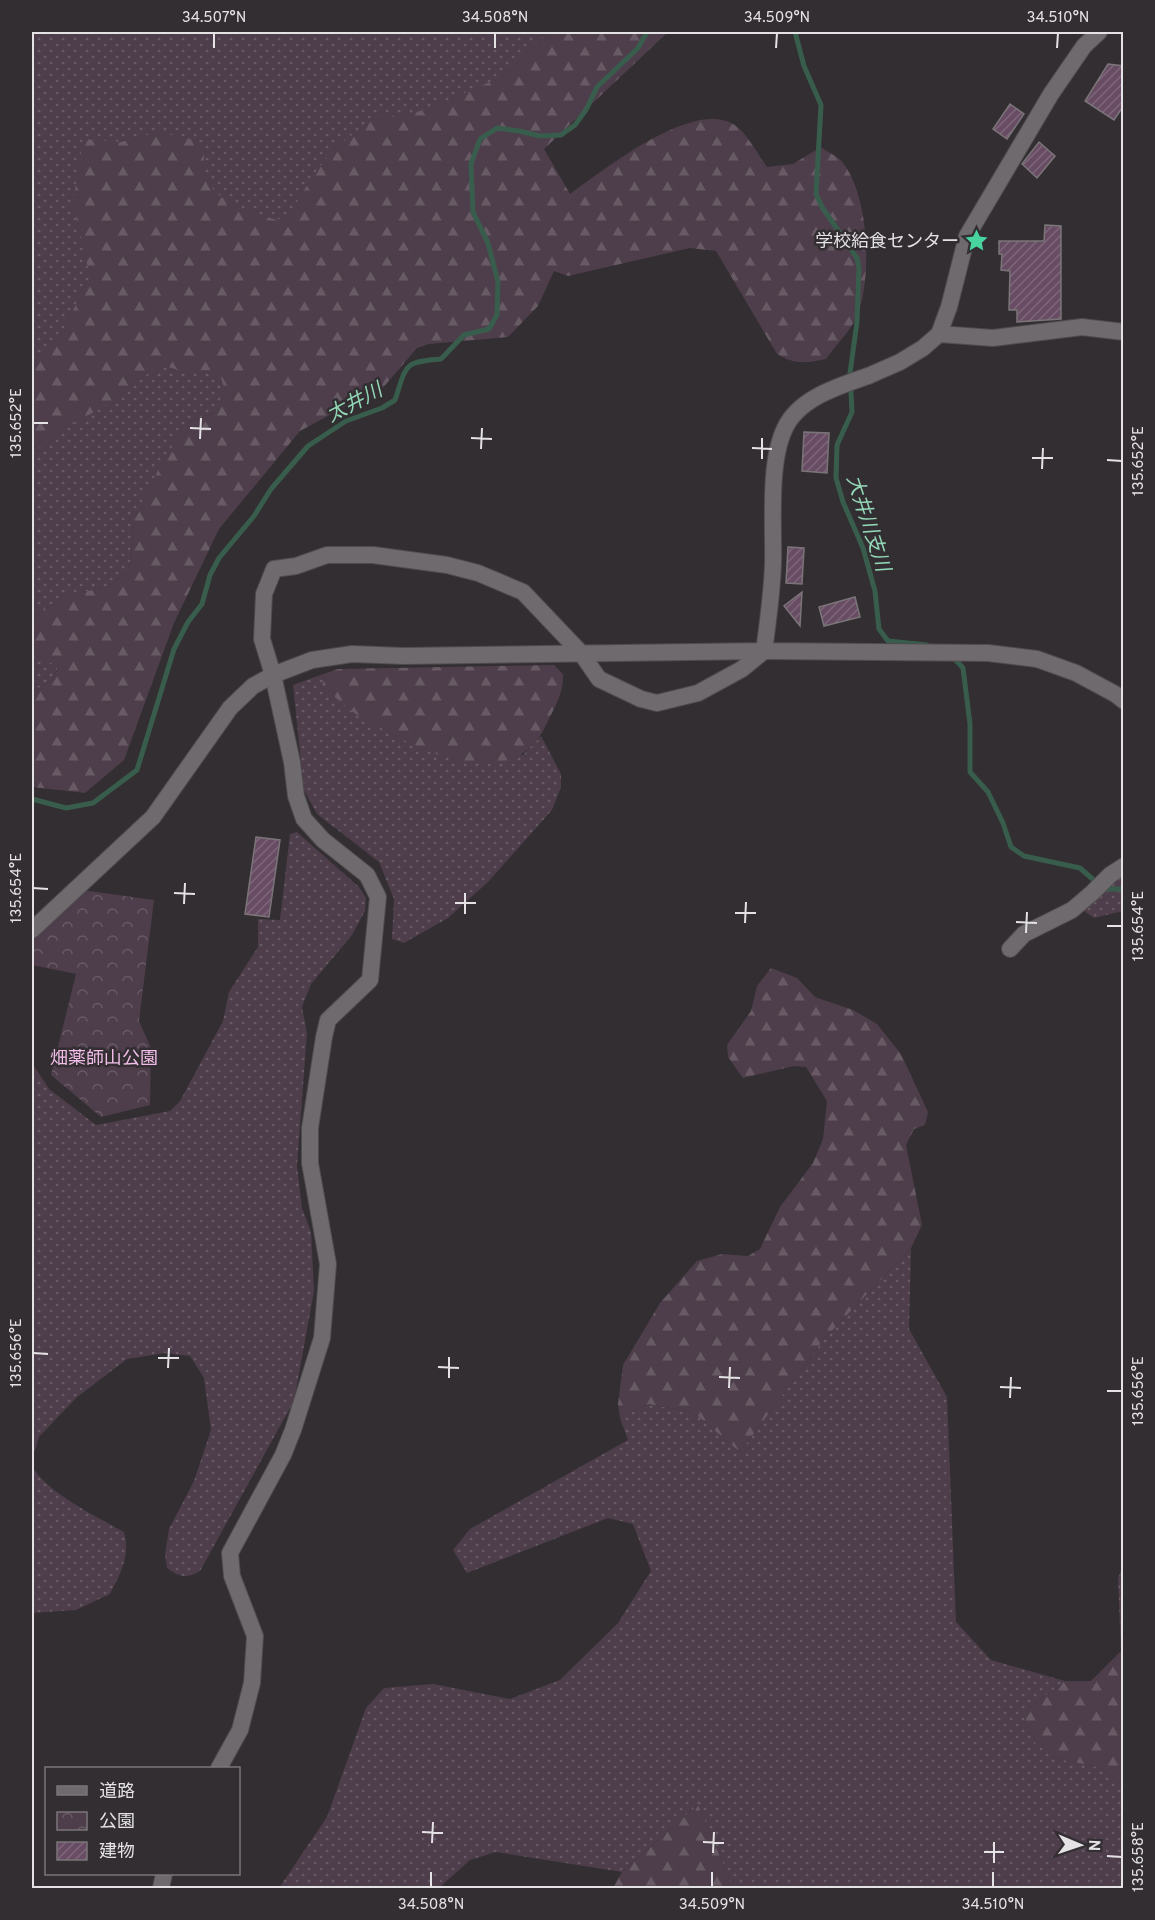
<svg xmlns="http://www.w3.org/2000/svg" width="1155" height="1920" font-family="Overpass,'Noto Sans JP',sans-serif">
  <defs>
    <pattern id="grass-dots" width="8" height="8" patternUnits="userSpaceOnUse" patternTransform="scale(1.5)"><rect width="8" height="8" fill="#4e3e4b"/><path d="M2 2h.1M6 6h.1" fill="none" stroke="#675a65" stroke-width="1.8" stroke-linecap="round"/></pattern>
    <pattern id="forest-firs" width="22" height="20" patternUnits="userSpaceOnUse" patternTransform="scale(1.5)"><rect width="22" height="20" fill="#4e3e4b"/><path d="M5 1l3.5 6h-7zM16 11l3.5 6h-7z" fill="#675a65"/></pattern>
    <pattern id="park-crowns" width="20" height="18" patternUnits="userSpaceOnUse" patternTransform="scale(1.5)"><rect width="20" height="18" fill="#4e3e4b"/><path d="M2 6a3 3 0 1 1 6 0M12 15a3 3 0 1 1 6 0" fill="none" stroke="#675a65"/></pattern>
    <pattern id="building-hatch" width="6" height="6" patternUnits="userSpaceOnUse" patternTransform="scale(1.5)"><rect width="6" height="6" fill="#684c63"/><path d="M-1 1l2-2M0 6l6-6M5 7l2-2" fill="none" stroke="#7d6679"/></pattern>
  </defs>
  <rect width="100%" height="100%" fill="#322e31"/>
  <!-- grass -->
  <path fill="url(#grass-dots)" d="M32,32H550L502,77L214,413L189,421L135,515L129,571L108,587L67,595L35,615L32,625Z
    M32,650L58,667L52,680L32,692Z
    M326,673L322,685L523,755L541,736L561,774V787L552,810L488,882L448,918L404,943L392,939L394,899L379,862L317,814L304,790L293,685Z
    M297,832L359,887L366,898L365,911L352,935L311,984L302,1007L307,1033L297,1166L302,1208L311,1232L314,1291L294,1401L200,1571C187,1579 179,1577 167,1568L165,1555L169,1529L194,1481L211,1430L204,1378L190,1356L165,1353L127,1359L76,1398L39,1437L32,1459V1063L49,1089L96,1125L170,1111L180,1101L223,1021L229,992L258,947V919L280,920L290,834Z
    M1123,870V911L1094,918L1084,911Z
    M911,1248L909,1329L947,1397L956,1622L991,1660L1065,1681L1029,1708L1059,1759L1098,1767L1123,1784V1888H726L730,1880L698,1805L622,1872L496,1852L470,1860L439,1888H279L327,1817L366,1708L384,1688L433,1684L510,1699L560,1680L618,1623L651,1571L633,1524L608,1518L467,1573L453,1550L470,1529L628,1440L620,1418L648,1404L687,1411L699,1417L740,1452L824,1339Z
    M32,1466C46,1492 97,1517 124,1532C131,1556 120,1573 110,1594L76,1610L32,1613Z
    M1123,1564V1651H1121L1118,1579Z"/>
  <!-- forest -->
  <path fill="url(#forest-firs)" d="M550,32H668L544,149L570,194C604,170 691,100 733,124C745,130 759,156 767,167L793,164L821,147C827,152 838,156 843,163C869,196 872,275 858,314C853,328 835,346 826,359C807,363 794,365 777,354L716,251L690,248L568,276L554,271L538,306L508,337L429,344L417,348L375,397L350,404L300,431L219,529L174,623L124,760L85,793L32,787V692L52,680L58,668L32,650V625L35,615L67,595L108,587L129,571L135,515L164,459L189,421L214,413L225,390L221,378L210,370L182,371L165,366L153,370L112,402L56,433L32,454V383L35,360L64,328L90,277L73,203L83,139L121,142L158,132L196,140C208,157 202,159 206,176C214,203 253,213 277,220L289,214L319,167L337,147L375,116L400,117L427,109L502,77Z
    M554,665L563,674C564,693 554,708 546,725C515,793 428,755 381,728C371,722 359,717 349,709C340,702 331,693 322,685L326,673L338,669Z
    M771,968L797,978L815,997L853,1010L877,1024L901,1054L928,1112L925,1125L914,1129L906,1145L922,1225L911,1248L824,1339L740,1452L699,1417L687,1411L648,1404L620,1418L618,1404L623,1365L660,1303L697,1261L722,1254L748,1256L760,1249L780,1207L813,1163L823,1139L827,1101L806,1067L794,1066L743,1078L728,1057L727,1045L751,1011L757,986Z
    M1121,1651H1124L1123,1784L1098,1767L1059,1759L1035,1743L1024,1720L1029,1708L1065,1681H1091Z
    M698,1805L730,1880L726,1888H613L622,1872Z"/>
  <!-- park -->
  <path fill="url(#park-crowns)" d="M82,890L154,900L139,1021L151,1048L150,1105L101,1117L51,1075L76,974L32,965V937Z"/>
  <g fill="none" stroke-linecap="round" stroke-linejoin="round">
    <!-- stream -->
    <path stroke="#385d4c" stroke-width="5" d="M795,32L804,66L821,105L816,194L822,207L857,258L859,268L857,322L850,373L852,412L837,445L836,478L843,502L863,548L875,591L879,629L888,641L927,645
      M953,657L963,668L970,724V772L988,792L1003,823L1011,847L1024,856L1080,868L1104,889H1124
      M32,799L66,808L93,803L137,770L174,649L188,622L202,604L210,575L219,558L254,516L271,489L308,446L346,421L382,408L395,400C407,365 402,362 441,359L464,335L489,329L497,315L498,282L488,243L473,212L471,164L480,139L497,128L519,131L540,136L561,135L575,125L586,110L597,87L638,48L647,32"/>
  </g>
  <!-- building -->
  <path fill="url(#building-hatch)" stroke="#7a7579" stroke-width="1.5" d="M1108,64L1124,66V105L1114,120L1085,101Z
    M1010,104L1024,114L1007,139L993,129Z
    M1039,142L1055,156L1037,178L1022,164Z
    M1045,225L1061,226V319L1017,322V310H1009L1010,271L1001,270L1002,254H999V241H1044Z
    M804,432L829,433L827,473L802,471Z
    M788,547L804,548L802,584L786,583Z
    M802,592L800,626L784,606Z
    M855,597L860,617L824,626L819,607Z
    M256,837L280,840L269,917L245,914Z"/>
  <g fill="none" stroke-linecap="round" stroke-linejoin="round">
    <defs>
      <path id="minor" d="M939,334L993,338L1082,327L1124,332
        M868,376L900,362L923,348L939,334L949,307L967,236L1051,94L1084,46L1099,32
        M1010,949L1024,934L1072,910L1092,893L1110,875L1124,866
        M219,1768L240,1730L252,1683L255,1636L232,1576L230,1553L283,1455L293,1430L322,1338L328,1264L310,1163V1128L324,1037L328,1020L370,980L378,897L367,875L323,840L304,819L296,796L292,762L273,675L262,639L264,594L274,569L296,566L327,555H373L447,565L478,573L523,592L581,653L599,679L641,699L657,703L698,693L742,669L764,651
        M161,1888L164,1874"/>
      <path id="tertiary" d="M764,651C768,622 772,593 773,564C774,525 768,463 785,428C799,398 839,386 868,376
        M32,930L153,817L230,708L253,686L273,675L312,660L352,654L404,656L764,651L988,653L1037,659L1076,673L1115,694L1124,701"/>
    </defs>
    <!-- minor casing -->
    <use href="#minor" stroke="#4f4b4e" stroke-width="18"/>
    <!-- tertiary casing -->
    <use href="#tertiary" stroke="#4f4b4e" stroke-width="18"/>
    <!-- minor -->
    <use href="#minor" stroke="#6e6a6d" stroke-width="16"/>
    <!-- tertiary -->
    <use href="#tertiary" stroke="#6e6a6d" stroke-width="16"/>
  </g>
  <!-- ticks -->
  <path fill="none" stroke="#e4e2e4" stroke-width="2" d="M214,48V33M495,48V33M776,48L777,33M1057,48L1058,33M33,423H48M190,428L211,429M471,438L492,439M200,439L201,418M752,448L772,449M481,449L482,428M1032,458H1053M762,459V438M1107,460L1122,461M1042,469L1043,448M33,888L48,889M174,893L195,894M455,903H476M184,904L185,883M735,913H756M465,914V893M1016,922L1037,923M745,923L746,902M1107,926H1122M1026,933L1027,912M33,1353L48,1354M158,1358H179M438,1367L459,1368M168,1368L169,1348M719,1377L740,1378M449,1378V1357M1000,1387L1021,1388M729,1388L730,1367M1107,1391H1122M1010,1398L1011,1377M422,1832L443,1833M703,1842L724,1843M432,1843L433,1822M984,1852H1004M713,1853L714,1832M1107,1856L1122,1857M994,1863V1842M431,1887V1872M712,1887V1872M993,1887V1872"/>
  <!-- icons -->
  <defs>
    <symbol id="sight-bare" viewBox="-9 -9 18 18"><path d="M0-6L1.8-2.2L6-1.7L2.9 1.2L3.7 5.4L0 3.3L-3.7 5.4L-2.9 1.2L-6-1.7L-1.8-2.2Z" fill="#47d49e" stroke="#322e31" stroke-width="2.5" paint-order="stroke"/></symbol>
  </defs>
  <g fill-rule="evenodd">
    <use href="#sight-bare" x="960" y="224" width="33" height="33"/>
  </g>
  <g text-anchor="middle" stroke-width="5" stroke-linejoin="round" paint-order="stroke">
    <!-- poi labels -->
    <g font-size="18" fill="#e4e2e4" stroke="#322e31" text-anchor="end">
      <text x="959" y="247">学校給食センター</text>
    </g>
    <!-- park labels -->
    <g font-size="18" fill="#f2bee9" stroke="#322e31">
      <text x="104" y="1064">畑薬師山公園</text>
    </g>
    <!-- water labels -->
    <g font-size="20" font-style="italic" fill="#93d7b7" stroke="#322e31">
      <text transform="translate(354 402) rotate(-28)" y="7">太井川</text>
      <text transform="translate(869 523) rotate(72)" y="7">大井川支川</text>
    </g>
  </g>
  <!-- border -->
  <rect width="1155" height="1920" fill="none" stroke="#322e31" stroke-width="66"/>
  <!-- legend -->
  <rect x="45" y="1767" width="195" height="108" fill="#322e31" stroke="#797679" stroke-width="1.5"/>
  <rect x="57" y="1786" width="30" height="9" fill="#6e6a6d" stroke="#797679" stroke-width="1.5"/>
  <text x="99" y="1797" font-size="18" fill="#e4e2e4">道路</text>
  <rect x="57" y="1812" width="30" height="18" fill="url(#park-crowns)" stroke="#797679" stroke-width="1.5"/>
  <text x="99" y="1827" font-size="18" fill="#e4e2e4">公園</text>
  <rect x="57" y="1842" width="30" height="18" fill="url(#building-hatch)" stroke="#797679" stroke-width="1.5"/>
  <text x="99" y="1857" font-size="18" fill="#e4e2e4">建物</text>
  <!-- north arrow -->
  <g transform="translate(1080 1845) rotate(92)" stroke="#322e31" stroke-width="4.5" paint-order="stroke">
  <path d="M0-4.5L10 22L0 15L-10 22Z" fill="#e4e2e4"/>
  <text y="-9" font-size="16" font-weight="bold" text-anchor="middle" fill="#e4e2e4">N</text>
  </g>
  <rect x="33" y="33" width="1089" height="1854" fill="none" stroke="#e4e2e4" stroke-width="2"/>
  <g font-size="15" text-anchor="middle" fill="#e4e2e4">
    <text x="214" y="22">34.507°N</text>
    <text x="495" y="22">34.508°N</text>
    <text x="777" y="22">34.509°N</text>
    <text x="1058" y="22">34.510°N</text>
    <text transform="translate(16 423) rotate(-90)" y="5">135.652°E</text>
    <text transform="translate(1138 461) rotate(-90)" y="5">135.652°E</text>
    <text transform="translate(16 888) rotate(-90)" y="5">135.654°E</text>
    <text transform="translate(1138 926) rotate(-90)" y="5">135.654°E</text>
    <text transform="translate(16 1353) rotate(-90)" y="5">135.656°E</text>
    <text transform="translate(1138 1391) rotate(-90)" y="5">135.656°E</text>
    <text transform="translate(1138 1857) rotate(-90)" y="5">135.658°E</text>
    <text x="431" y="1909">34.508°N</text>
    <text x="712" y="1909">34.509°N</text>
    <text x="993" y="1909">34.510°N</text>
  </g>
</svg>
